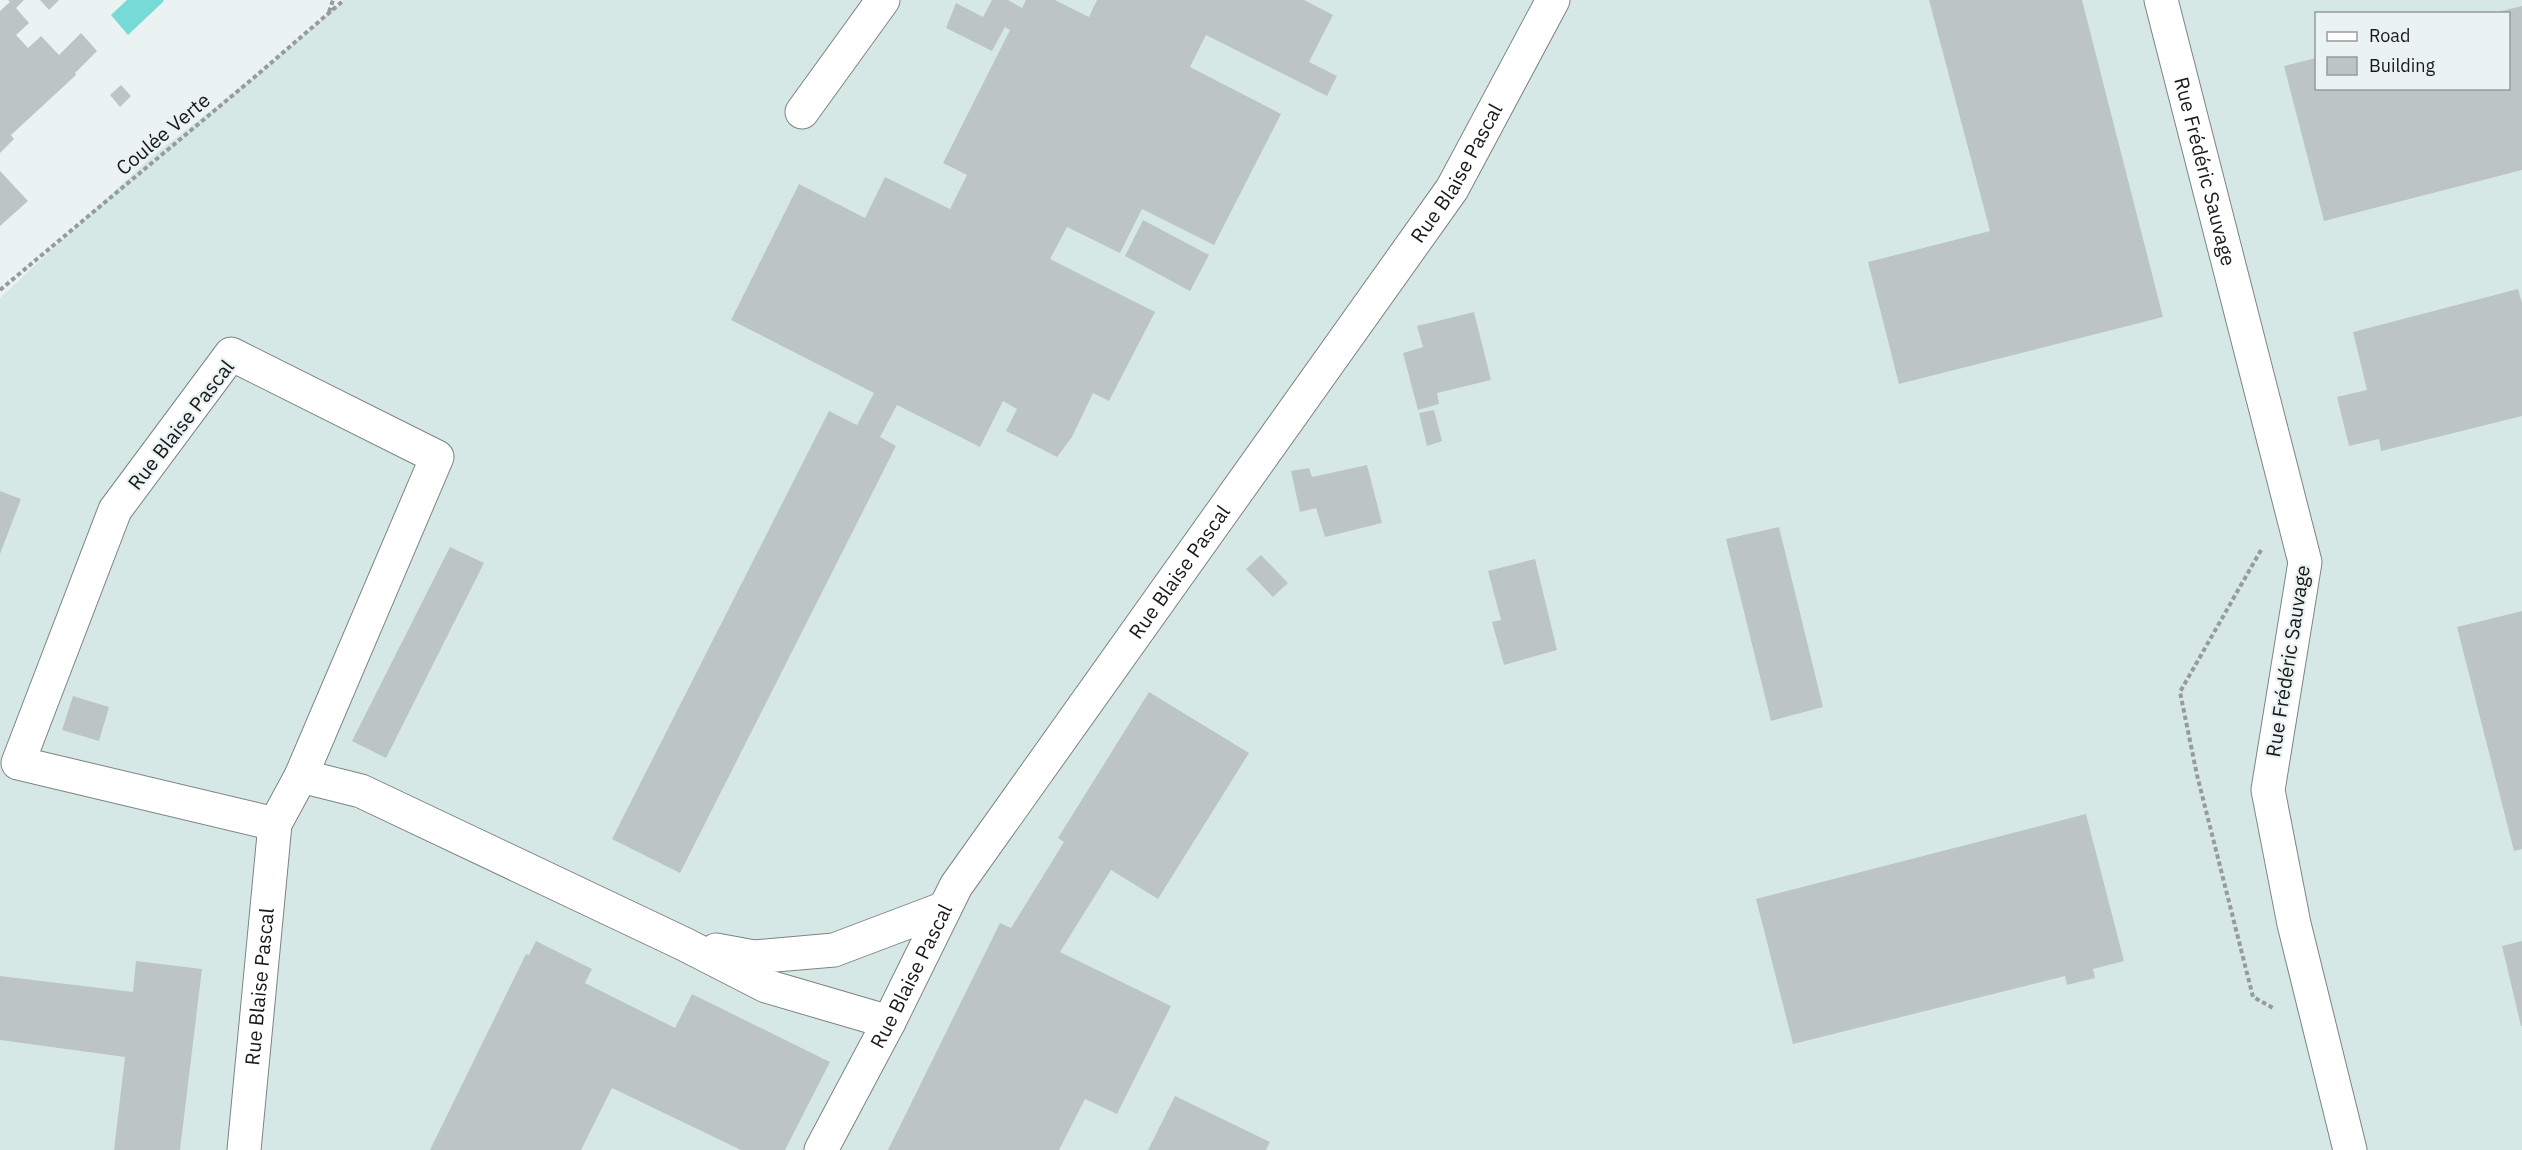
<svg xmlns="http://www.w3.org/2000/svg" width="2522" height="1150" font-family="'IBM Plex Sans',sans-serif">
  <rect width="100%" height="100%" fill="#ebf2f2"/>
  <!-- built -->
  <path fill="#d6e8e6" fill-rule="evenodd" d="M344,0H2522V1150H0V298L151,157L257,75ZM2316,14H2508V88H2316Z"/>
  <!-- water -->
  <path fill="#78dad6" d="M127,0H163L164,1L128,35L111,15Z"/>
  <!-- building -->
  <path fill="#bdc5c4" d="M8,0H24L16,8L29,23L16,35L28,48L41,36L59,55L81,33L97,51L75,73L76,75L11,135L14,139L0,153V11L10,2Z
    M40,0H59L49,10Z
    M992,0H1008L1022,8L1026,0H1055L1089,17L1097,0H1304L1333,15L1309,62L1337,76L1327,96L1206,35L1190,67L1281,114L1214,245L1142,209L1120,253L1067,227L1050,259L1155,312L1109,401L1093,393L1072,437L1057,457L1006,431L1017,409L1003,401L980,447L897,405L880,437L896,446L680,873L612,839L829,411L857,425L874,393L731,320L799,184L865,218L885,177L950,209L967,175L943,163L1010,30L1005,27L992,51L946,28L956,3L983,17Z
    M1929,0H2082L2163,317L1899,384L1868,262L1990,231Z
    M2522,6V170L2324,221L2284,66L2316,58V88H2508V14L2494,13Z
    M121,85L131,96L120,107L110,95Z
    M0,171L28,201L0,226Z
    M1143,220L1209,255L1190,291L1125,256Z
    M2518,289L2522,303V416L2381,451L2379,439L2349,446L2337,397L2367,390L2353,332Z
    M1474,312L1491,380L1437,393L1439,404L1418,410L1403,353L1423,347L1417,326Z
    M1434,410L1442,441L1427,446L1419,413Z
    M1367,465L1382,523L1325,537L1316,508L1300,512L1291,471L1309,468L1312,477Z
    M0,491L21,499L0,554Z
    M1779,527L1823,707L1771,721L1726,539Z
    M450,547L484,563L386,758L352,741Z
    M1261,555L1288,583L1273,597L1246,569Z
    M1535,559L1557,650L1504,665L1492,622L1501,620L1488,571Z
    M2522,611V849L2514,851L2457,627Z
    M1149,692L1249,753L1158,899L1111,870L1060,952L1171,1006L1117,1114L1085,1099L1059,1150H888L1000,923L1011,928L1064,842L1058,838Z
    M73,696L109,707L99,741L62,730Z
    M2086,814L2124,961L2093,969L2095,978L2067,985L2065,976L1793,1044L1756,899Z
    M536,941L592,969L585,983L675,1028L692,994L830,1062L785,1150H741L612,1088L581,1150H430L526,954L529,955Z
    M2522,941V1026H2521L2502,946Z
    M136,961L202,969L180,1150H114L125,1057L0,1040V976L133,992Z
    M1175,1096L1270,1142L1266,1150H1148Z"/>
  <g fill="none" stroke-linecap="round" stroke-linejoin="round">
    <defs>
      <g id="minor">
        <path id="s1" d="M2161,0L2305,562L2268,790L2294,924L2350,1150"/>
        <path d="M802,112L883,0"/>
        <path d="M301,776L361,791L684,944L766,986L889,1022"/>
        <path d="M716,950L754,957L834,950L945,908"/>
        <path id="s2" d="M244,1150L275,824L301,776L437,457L231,354L115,510L18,763L275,824"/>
        <path id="s3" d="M821,1150L889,1022L956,886L1452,189L1553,0"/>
      </g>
    </defs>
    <!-- minor casing -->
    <use href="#minor" stroke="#7d8483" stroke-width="35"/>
    <!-- path -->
    <path stroke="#969b9b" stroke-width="4" stroke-dasharray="4.5 3" stroke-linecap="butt" d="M329,12L333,0
      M0,290L257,75L344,0
      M2261,550L2180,692L2197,775L2253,997L2275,1009"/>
    <!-- minor -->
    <use href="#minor" stroke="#fff" stroke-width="33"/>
  </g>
  <g text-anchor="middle" stroke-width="4.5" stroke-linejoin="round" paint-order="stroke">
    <!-- street labels -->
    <g font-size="20" fill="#181a1a" stroke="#ebf2f2">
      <text transform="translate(163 134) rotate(-40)" y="7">Coulée Verte</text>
      <text dy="7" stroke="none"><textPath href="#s3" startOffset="1168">Rue Blaise Pascal</textPath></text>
      <text dy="7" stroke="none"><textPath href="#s1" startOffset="177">Rue Frédéric Sauvage</textPath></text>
      <text transform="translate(181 425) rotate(-52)" y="7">Rue Blaise Pascal</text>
      <text dy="7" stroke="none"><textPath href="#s3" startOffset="682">Rue Blaise Pascal</textPath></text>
      <text transform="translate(2288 661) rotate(-81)" y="7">Rue Frédéric Sauvage</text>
      <text dy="7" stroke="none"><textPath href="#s3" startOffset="196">Rue Blaise Pascal</textPath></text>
      <text dy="7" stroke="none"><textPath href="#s2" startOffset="164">Rue Blaise Pascal</textPath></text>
    </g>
  </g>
  <!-- legend -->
  <rect x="2315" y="12" width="195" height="78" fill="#ebf2f2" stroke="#979c9c" stroke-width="1.5"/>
  <rect x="2327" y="32" width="30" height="9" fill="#ffffff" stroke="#979c9c" stroke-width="1.5"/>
  <text x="2369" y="42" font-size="18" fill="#181a1a">Road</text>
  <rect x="2327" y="57" width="30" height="18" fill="#bdc5c4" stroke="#979c9c" stroke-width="1.5"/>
  <text x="2369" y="72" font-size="18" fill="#181a1a">Building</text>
</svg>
